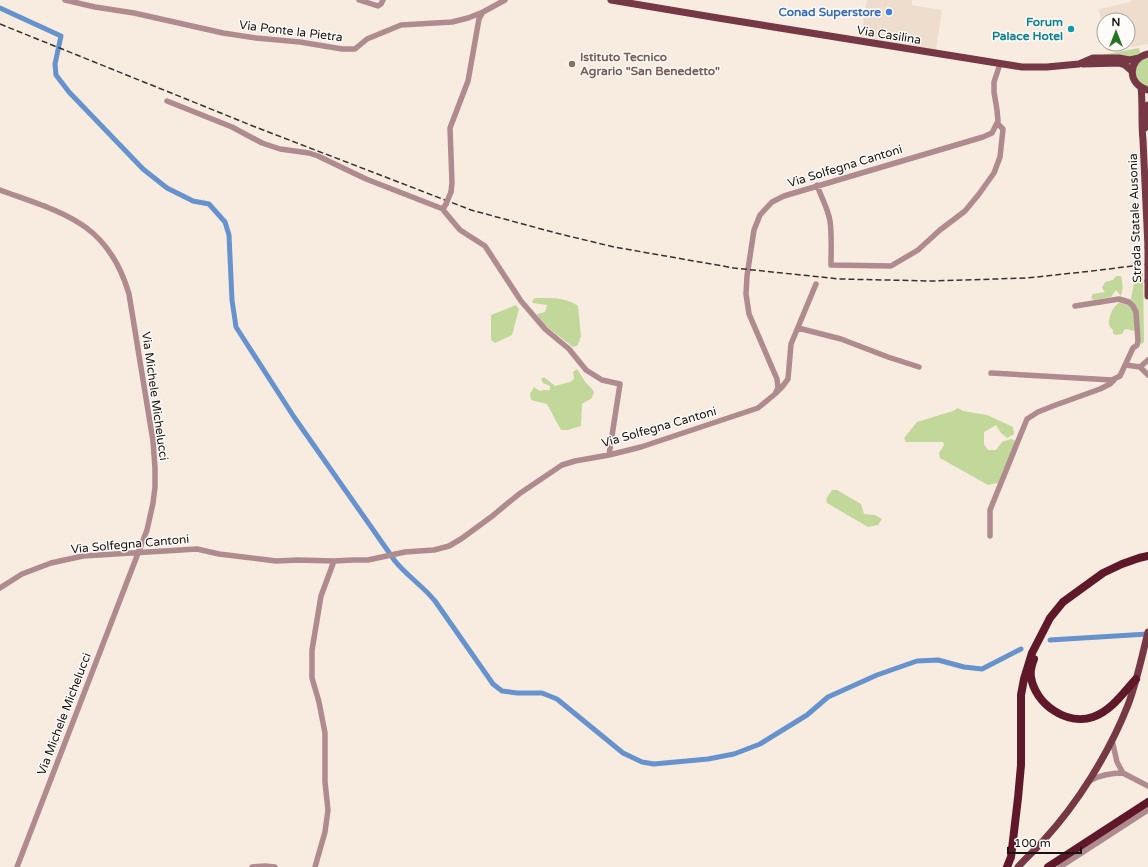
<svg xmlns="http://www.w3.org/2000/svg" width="1148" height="867" font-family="'Varela Round',sans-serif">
  <rect width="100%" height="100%" fill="#f8ece0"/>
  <!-- commercial -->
  <path fill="#edc" d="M867,0H912V5L942,10L936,50L861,37Z
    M1131,0H1148V44L1107,51L1106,44H1128V20H1104V36L1099,9L1131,2Z"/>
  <!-- green -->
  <path fill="#c2d79a" d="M1139,48L1140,52L1137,57L1096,56Z
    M1148,57V88L1138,82C1134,69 1135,63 1148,57Z
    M1143,272L1144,342L1141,345L1139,334L1138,314L1131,298L1134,283L1140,273Z
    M1116,276H1121C1123,284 1123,289 1121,296L1116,290L1111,297L1094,300L1091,298L1093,294L1105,292L1102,288L1105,282L1113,280Z
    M535,298C550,298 566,297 578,306L581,336L578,345L573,347L542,323L537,314L545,312L547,305L533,303L532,301Z
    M1120,302L1128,303L1135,313L1136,329L1134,331L1127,329L1124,330L1122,334L1115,335L1113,333V330C1111,328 1108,325 1109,322C1109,315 1114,305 1120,302Z
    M516,305L519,309L512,335L495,343L491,340V315Z
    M577,369C581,374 583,380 587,384C590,387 592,388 594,392L592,398L582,404L581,426L568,430H561L547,404L531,400L530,394L534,387L540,391L543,390H550V386L543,383L541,379L544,377L555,386L570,382L574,379L573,372Z
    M958,408L963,411L987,415L1013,427L1014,434L1007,438L1001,433L996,425L984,432V444L988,450H996L1002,442L1011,439L1016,441L998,483L988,485L940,458L939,453L944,445L943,442H906L904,438L917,422L953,411Z
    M832,490H837L861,504L864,514L875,515L882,519L878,525L868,527L827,503L826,499Z"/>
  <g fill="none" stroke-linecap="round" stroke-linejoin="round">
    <!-- canal -->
    <path stroke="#6692cd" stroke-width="5" d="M0,8L61,36L55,64L56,75L69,92L143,169L167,188L193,201L209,204L225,222L229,235L232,300L236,327L294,417L395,561C407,576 423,586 435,601L493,684L502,691L517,693H542L557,699L623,753L642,762L654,764L708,759L734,754L760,744L807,715L828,697L877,675L917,661L938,660L964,667L982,669L1021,649
      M1050,640L1148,634"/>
    <!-- minor -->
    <path stroke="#af8a8f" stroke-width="5.5" d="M65,0L95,7L134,13L223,33L256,38L300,42L342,49H355L367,39L401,25L452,22L468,18L483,12L505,0
      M359,0L378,6L381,4L383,0
      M167,101L232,127L262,143L280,149L309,153L318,156L366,179L443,209
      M817,185C821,197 828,208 830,221C832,234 831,251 831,265L891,266L918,250L940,230L965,211L979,194L994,173L1000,157L1003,129L997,123
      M0,190C63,213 108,222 129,294L153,441L155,468V487L153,503L147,530L17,867
      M451,192L452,183L450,128L468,81L479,19L483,12
      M446,204L443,209L444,211L460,230L485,246L521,301L545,329L569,349L586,370L602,380L620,384L609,455
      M798,328L841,339L888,357L919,367
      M1126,365L1140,367L1148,375
      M1140,367L1148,360
      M991,373L1112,380L1120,376L1133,348L1137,345L1138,341L1136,312L1133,306L1129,302L1119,299L1075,306
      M776,393L782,387L788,379L791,344L816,284
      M990,536V510L1027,419L1038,412L1053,406L1100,389L1110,384L1115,379
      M0,588L22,574L51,563L83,556L197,549L219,554L276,561L298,560L334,561L353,560H368L405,552L434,550L449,546L461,539L491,517L519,494L562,465L575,461L609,455L641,447L758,408L775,394L778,388L777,379L749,314L746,294L747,276L754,230L760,215L772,202L784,196L983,137L992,133L998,121L997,110L994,92V82L1000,64
      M1112,740L1117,762L1123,773L1148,786
      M1089,781C1100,775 1111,773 1123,773
      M252,867L265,866L275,867
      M315,867L325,832L328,810L325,782V733L319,702L312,678V650L321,596L334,561
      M1060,867L1148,810"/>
    <!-- major -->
    <path stroke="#753844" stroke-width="7" d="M611,0L718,18L1022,67H1047L1079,64L1093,58H1119L1130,60L1139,58
      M1148,54C1127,59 1127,85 1148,90
      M1083,64L1119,63L1125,65L1132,71
      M1141,87C1143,105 1141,122 1143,140L1148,247
      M1145,128L1148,105
      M1148,281V296
      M1018,867C1026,858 1035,850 1043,841C1078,803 1109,753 1128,705C1137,681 1142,656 1148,632"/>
    <!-- highway -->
    <path stroke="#5e182a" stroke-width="8" d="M1034,659C1032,664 1030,671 1031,677C1035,704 1067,726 1093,717C1112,710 1123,693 1136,679
      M1007,867L1011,857L1018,798L1021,765V695L1024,679L1032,653L1050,618L1063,602L1103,573L1122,564L1139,558L1148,556
      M1048,867L1148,802"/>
    <!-- rail -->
    <path stroke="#38322d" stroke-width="1.5" stroke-dasharray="6 3" stroke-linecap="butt" d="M0,24L258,128L471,210L556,233L614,247L734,268L840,279L932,281L1027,278L1092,271L1148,264"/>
    <!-- minor-bridge -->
    <path stroke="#af8a8f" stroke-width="5.5" d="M446,204L451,192"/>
    <!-- major-bridge -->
    <path stroke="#753844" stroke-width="7" d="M1148,281V247"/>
  </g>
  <!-- markers -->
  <circle fill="#3f7fe0" stroke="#fefbf9" stroke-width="1.5" cx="889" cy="12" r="4"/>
  <circle fill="#0f9aa8" stroke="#fefbf9" stroke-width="1.5" cx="1071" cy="29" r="4"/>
  <circle fill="#8d6e63" stroke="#fefbf9" stroke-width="1.5" cx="572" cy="64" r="4"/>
  <g text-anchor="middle" stroke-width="3" stroke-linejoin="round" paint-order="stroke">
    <!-- shop labels -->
    <g font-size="12" font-weight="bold" fill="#366cbe" stroke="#fefbf9" text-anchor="end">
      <text x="881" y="16">Conad Superstore</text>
    </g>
    <!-- culture labels -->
    <g font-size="12" font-weight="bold" fill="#0d838f" stroke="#fefbf9" text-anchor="end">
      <text x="1063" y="26">Forum<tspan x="1063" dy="14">Palace Hotel</tspan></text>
    </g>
    <!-- street labels -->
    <g font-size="12" fill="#17130f" stroke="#fefbf9">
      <text transform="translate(291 31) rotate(7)" y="4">Via Ponte la Pietra</text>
      <text transform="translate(889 35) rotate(9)" y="4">Via Casilina</text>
      <text transform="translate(845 166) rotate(-17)" y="4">Via Solfegna Cantoni</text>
      <text transform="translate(1135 218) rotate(-92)" y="4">Strada Statale Ausonia</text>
      <text transform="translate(155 396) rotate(82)" y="4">Via Michele Michelucci</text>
      <text transform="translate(659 427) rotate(-16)" y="4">Via Solfegna Cantoni</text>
      <text transform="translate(130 544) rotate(-5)" y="4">Via Solfegna Cantoni</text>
      <text transform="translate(64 714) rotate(-69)" y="4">Via Michele Michelucci</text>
    </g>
    <!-- education labels -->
    <g font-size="12" font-weight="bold" fill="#785e54" stroke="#fefbf9" text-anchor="start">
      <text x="580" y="61">Istituto Tecnico<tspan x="580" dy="14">Agrario "San Benedetto"</tspan></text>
    </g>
  </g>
  <!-- north arrow -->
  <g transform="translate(1116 32)"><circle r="19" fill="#fefbf9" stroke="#a29e9b"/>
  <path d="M0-3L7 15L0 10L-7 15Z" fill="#23751f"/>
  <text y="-6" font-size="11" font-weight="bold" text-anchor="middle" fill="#17130f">N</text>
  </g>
  <!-- scale -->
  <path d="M1008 847v6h73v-6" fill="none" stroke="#17130f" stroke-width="2"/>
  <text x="1014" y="847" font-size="12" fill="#17130f" stroke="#fefbf9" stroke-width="3" paint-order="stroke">100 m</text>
</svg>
